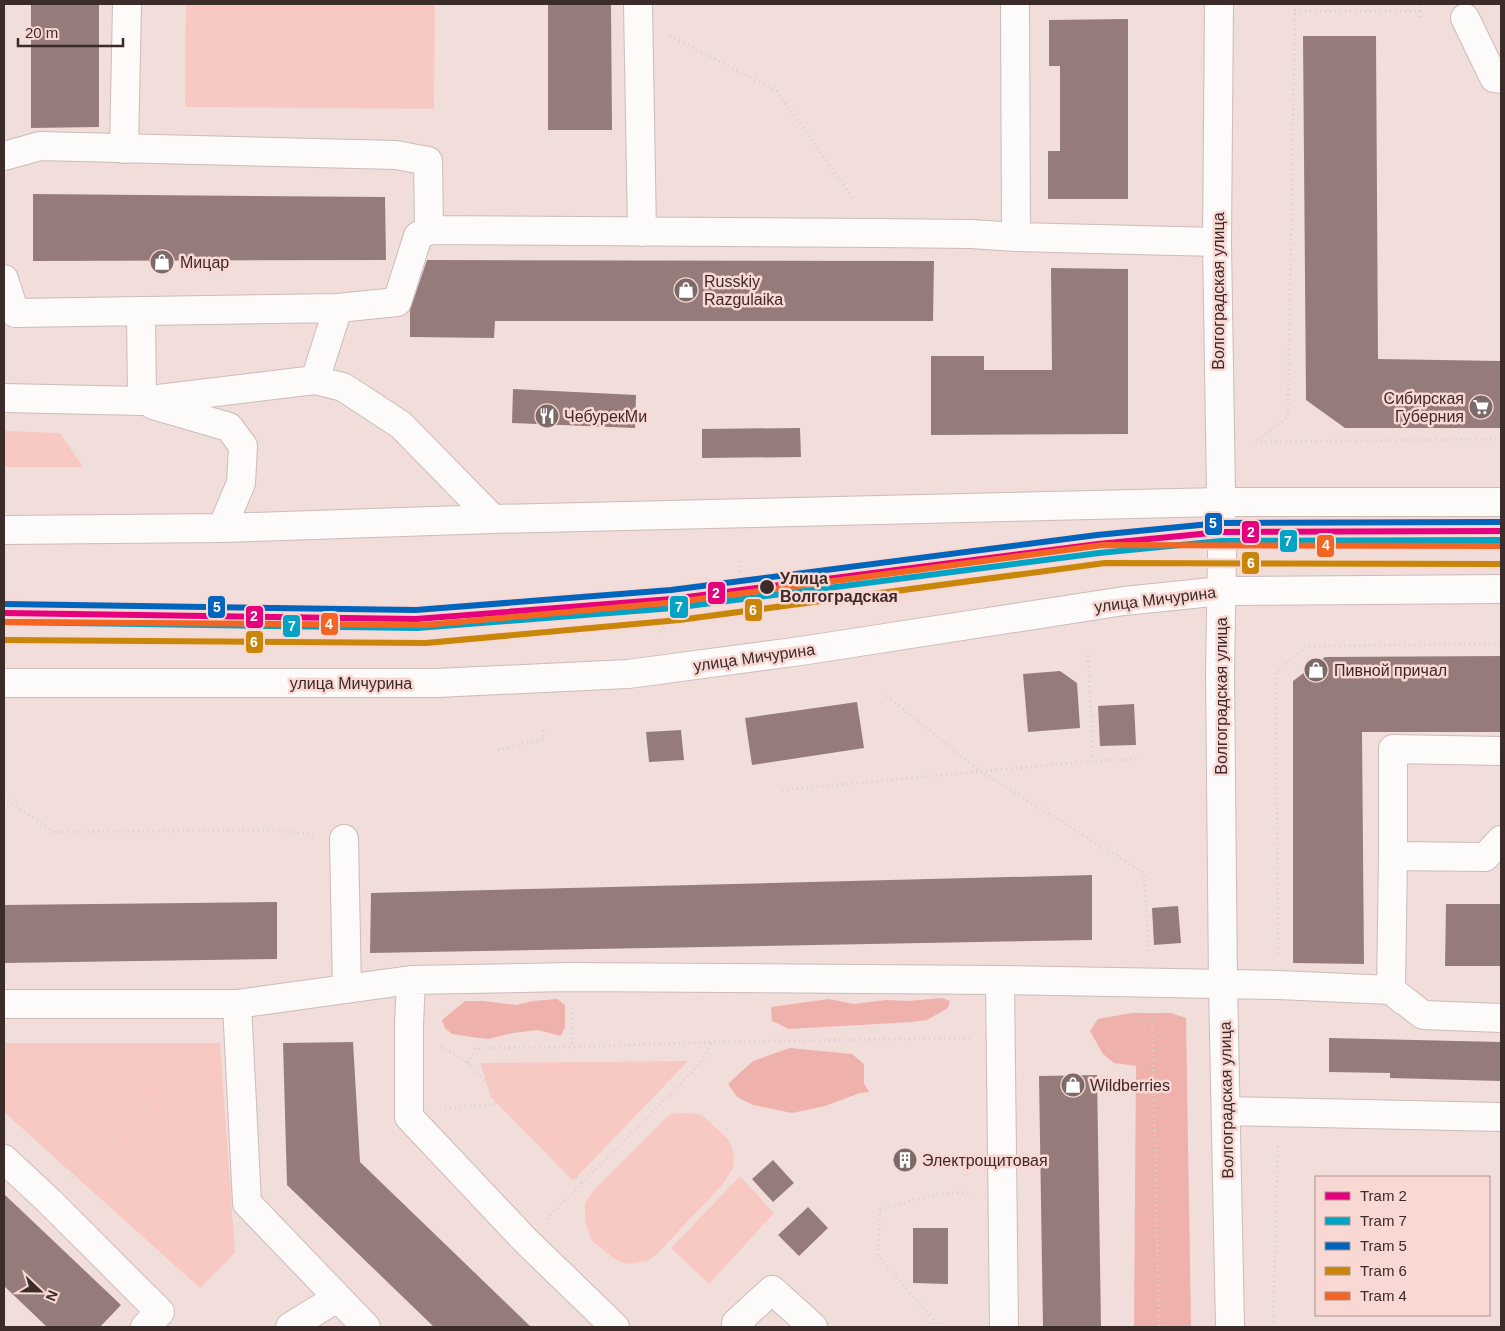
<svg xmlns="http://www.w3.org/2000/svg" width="1505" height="1331" font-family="Arial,sans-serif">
  <rect width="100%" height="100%" fill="#f1dedb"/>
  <!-- green -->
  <path fill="#f8c9c3" d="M186,4H435L434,109L185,107Z
    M4,431L60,433L83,467H4Z
    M4,1043H220L235,1253L200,1288L4,1112Z
    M688,1061L573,1181L491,1097L480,1063Z
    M687,1113L702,1115L729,1140L734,1153L733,1168L723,1184L657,1254L647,1261L628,1264L616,1260L592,1241L585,1222V1203L593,1191L670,1114Z
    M740,1176L774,1213L709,1284L671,1248Z"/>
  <!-- forest -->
  <path fill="#efb1ab" d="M942,998L950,1001L948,1008L927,1020L911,1022L789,1029L772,1021L771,1007L829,999L854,1004L886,1000L908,1001Z
    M557,999L565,1005V1027L561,1036L538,1030L513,1033L488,1039L472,1037L452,1034L445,1028L442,1020L465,1001H483L516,1005L533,1001Z
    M1132,1013H1171L1186,1018L1191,1327H1134L1136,1066L1114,1063L1103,1054L1090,1031L1098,1019Z
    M790,1048L852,1054L864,1064V1083L869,1092L860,1093L825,1106L792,1113L753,1105L737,1097L728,1084L753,1061Z"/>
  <!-- building -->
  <path fill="#957c7b" d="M31,4H99V127L31,128Z
    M548,4H611L612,130H548Z
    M1128,19V199H1048V151H1060V66H1049V20Z
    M1303,36H1376L1378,359L1501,361V428H1345L1306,400Z
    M33,194L385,197L386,260L33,261Z
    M427,260L934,261L933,321H495L494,338L410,337V310Z
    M1051,268L1128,269V434L931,435V356H984V370H1052Z
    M513,389L636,395L635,428L512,423Z
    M800,428L801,457L702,458V429Z
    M1501,656V732H1362L1364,964L1293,963V681L1325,657Z
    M1060,671L1077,683L1080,728L1028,732L1023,674Z
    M857,702L864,748L752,765L745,718Z
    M1134,704L1136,745L1100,746L1098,706Z
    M681,730L684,760L649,762L646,732Z
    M1092,875V940L370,953L371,893Z
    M277,902V959L4,963V905Z
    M1446,904H1501V966H1445Z
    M1178,906L1181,943L1154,945L1152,908Z
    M1329,1038L1501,1042V1081L1390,1078V1073L1329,1072Z
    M353,1042L360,1162L531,1327H434L287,1185L283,1043Z
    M1097,1075L1101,1327H1043L1039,1076Z
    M773,1160L794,1183L773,1202L752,1179Z
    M4,1194L121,1305L100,1327H47L4,1286Z
    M808,1207L828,1228L799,1256L778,1235Z
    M913,1228H948V1284L913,1283Z"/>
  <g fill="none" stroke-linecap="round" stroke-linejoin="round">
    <defs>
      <path id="minor" d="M638,4L642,232
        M1015,4L1016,237L1217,242
        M1219,4L1217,242L1222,555L1220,672L1223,985L1230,1327
        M1465,18L1494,78L1501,79
        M124,149L127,4
        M4,156L40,146L396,155L428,161L429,230
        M4,279L15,313L338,308L315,380
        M338,308L397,302L418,236L429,230L877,233L971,234L1016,237
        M141,312L142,401
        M344,839L347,989
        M1393,856V749L1501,751
        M1404,1001L1391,990L1393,856L1485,857L1501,840
        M4,1004H237
        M1227,1111L1501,1117
        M4,1159L48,1200L160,1312L145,1327
        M290,1327L337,1298
        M366,1327L247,1203L237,1004L411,980
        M615,1327L525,1240L409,1117V1025L411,980L571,977L1000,980
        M741,1327L736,1323L772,1290L813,1327
        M1004,1327L1000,980L1279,985L1391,990L1423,1015L1501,1018"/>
      <path id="major" d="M4,398L142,401L315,380L343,387L401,425L493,519
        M153,405L229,427L243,446L241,483L222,528
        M4,530L222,528L493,519L1220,502H1501
        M4,683H437L628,674L801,651L1124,601L1222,591L1501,589"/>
    </defs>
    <!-- minor casing -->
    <use href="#minor" stroke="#ccbbba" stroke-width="30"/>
    <!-- major casing -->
    <use href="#major" stroke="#ccbbba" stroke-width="30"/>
    <!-- path -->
    <path stroke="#d6d0d0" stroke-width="3" stroke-dasharray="1 4" stroke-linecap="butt" d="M1295,4L1288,417L1255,442L1501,439
      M1295,11H1420L1419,21
      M1420,11V4
      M670,36L777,91L854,200
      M739,561L740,576
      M660,632L709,575
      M1088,651L1093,761
      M887,696L980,771L1144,873L1149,952
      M498,750L544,739L543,728
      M782,790L1093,761L1138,759
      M4,797L53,832L276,830L314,835
      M1278,954L1276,672L1306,646L1501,644
      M572,1008L573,1047
      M1152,1015L1159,1327
      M441,1046L468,1063L583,1184
      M468,1063L476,1048L573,1047L712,1042
      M445,1110L465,1106L506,1104
      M72,1177L162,1093L208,1063
      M547,1219L700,1064L712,1042L970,1038
      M940,1327L878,1256L880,1210L935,1194L972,1192
      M1273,1327L1278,1143"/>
    <!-- minor -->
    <use href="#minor" stroke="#fdfafa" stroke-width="28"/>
    <!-- major -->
    <use href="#major" stroke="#fdfafa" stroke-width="28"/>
    <defs>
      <path id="tram-1" d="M4,613L416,619L672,599L1098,544L1221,532L1501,531"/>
      <path id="tram-2" d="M4,622L417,628L673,608L1099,553L1221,541L1501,540"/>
      <path id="tram-3" d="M4,604L416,610L671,590L1097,535L1220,523L1501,522"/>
      <path id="tram-4" d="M4,640L426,643L679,620L1105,563L1501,564"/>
      <path id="tram-5" d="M4,622L425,625L677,602L1103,545L1501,546"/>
    </defs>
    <!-- tram-1 casing -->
    <use href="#tram-1" stroke="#f9d7d3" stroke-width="10"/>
    <!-- tram-2 casing -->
    <use href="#tram-2" stroke="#f9d7d3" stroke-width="10"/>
    <!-- tram-3 casing -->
    <use href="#tram-3" stroke="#f9d7d3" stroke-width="10"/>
    <!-- tram-4 casing -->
    <use href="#tram-4" stroke="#f9d7d3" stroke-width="10"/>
    <!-- tram-5 casing -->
    <use href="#tram-5" stroke="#f9d7d3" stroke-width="10"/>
    <!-- tram-1 -->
    <use href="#tram-1" stroke="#e5007d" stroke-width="6"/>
    <!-- tram-2 -->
    <use href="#tram-2" stroke="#03a3c6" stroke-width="6"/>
    <!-- tram-3 -->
    <use href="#tram-3" stroke="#0065bd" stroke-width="6"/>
    <!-- tram-4 -->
    <use href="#tram-4" stroke="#c8870a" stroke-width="6"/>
    <!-- tram-5 -->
    <use href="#tram-5" stroke="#f26522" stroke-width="6"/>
  </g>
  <!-- icons -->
  <defs>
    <symbol id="shop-disc" viewBox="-11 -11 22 22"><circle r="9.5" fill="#7b6a67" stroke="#f9d7d3"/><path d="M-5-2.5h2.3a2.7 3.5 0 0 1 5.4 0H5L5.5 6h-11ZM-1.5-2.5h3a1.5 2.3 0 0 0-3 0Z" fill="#fff"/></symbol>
    <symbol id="supermarket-disc" viewBox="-11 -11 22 22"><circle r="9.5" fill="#7b6a67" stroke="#f9d7d3"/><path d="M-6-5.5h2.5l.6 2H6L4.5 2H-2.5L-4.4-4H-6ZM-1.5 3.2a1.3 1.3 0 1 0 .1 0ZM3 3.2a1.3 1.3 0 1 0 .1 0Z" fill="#fff"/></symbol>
    <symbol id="restaurant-disc" viewBox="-11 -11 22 22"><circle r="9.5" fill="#7b6a67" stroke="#f9d7d3"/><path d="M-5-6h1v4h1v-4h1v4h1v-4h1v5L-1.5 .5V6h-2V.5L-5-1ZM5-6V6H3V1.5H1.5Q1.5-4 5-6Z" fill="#fff"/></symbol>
    <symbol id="building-disc" viewBox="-11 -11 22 22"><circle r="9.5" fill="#7b6a67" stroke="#f9d7d3"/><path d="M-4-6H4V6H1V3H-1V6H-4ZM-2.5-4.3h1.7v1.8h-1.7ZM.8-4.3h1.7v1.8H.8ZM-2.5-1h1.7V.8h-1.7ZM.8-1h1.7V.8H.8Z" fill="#fff"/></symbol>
  </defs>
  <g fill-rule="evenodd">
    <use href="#shop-disc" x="148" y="248" width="28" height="28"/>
    <use href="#shop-disc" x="672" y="276" width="28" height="28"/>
    <use href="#supermarket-disc" x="1467" y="393" width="28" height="28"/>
    <use href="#restaurant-disc" x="533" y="402" width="28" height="28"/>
    <use href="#shop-disc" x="1302" y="656" width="28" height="28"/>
    <use href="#shop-disc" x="1059" y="1071" width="28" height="28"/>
    <use href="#building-disc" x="891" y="1146" width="28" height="28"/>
  </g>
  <!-- markers -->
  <circle fill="#3b2b29" stroke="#f9d7d3" stroke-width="2" cx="767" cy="587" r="8"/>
  <g text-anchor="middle" stroke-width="5" stroke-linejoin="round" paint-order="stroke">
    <!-- poi labels -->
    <g font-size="16" fill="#3b2b29" stroke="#f9d7d3" text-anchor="start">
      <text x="180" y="268">Мицар</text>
      <text x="704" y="287">Russkiy<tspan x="704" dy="18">Razgulaika</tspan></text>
      <text x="1464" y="404" text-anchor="end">Сибирская<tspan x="1464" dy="18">Губерния</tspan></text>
      <text x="564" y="422">ЧебурекМи</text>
      <text x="1334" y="676">Пивной причал</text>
      <text x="1090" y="1091">Wildberries</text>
      <text x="922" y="1166">Электрощитовая</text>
    </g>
    <!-- street labels -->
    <g font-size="16" fill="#3b2b29" stroke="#f9d7d3">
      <text transform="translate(1218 291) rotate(-90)" y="6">Волгоградская улица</text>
      <text transform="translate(1155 599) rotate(-7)" y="6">улица Мичурина</text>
      <text transform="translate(754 657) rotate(-8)" y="6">улица Мичурина</text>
      <text x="351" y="689">улица Мичурина</text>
      <text transform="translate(1221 696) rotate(-90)" y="6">Волгоградская улица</text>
      <text transform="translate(1226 1100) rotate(-91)" y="6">Волгоградская улица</text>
    </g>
    <!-- stop labels -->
    <g font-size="16" font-weight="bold" fill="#3b2b29" stroke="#f9d7d3" text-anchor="start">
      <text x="780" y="584">Улица<tspan x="780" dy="18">Волгоградская</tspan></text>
    </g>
  </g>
  <g stroke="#f9d7d3" stroke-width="2">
    <rect x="1204" y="512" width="19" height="24" rx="5" fill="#0065bd"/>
    <rect x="1241" y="520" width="19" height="24" rx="5" fill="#e5007d"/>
    <rect x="1279" y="529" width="19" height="24" rx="5" fill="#03a3c6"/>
    <rect x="1316" y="534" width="19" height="24" rx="5" fill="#f26522"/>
    <rect x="1241" y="551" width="19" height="24" rx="5" fill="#c8870a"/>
    <rect x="707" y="581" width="19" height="24" rx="5" fill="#e5007d"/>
    <rect x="207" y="595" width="19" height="24" rx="5" fill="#0065bd"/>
    <rect x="669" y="595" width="20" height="24" rx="5" fill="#03a3c6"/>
    <rect x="744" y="598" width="19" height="24" rx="5" fill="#c8870a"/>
    <rect x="245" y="605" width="19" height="24" rx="5" fill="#e5007d"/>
    <rect x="320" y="612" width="19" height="24" rx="5" fill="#f26522"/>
    <rect x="282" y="614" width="19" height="24" rx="5" fill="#03a3c6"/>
    <rect x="245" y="630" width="19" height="24" rx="5" fill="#c8870a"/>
  </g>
  <g font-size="14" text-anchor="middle" font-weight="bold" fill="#fff">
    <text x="1213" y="528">5</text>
    <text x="1251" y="537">2</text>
    <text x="1288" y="546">7</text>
    <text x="1326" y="550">4</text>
    <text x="1251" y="568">6</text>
    <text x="716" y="598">2</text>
    <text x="217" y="612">5</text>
    <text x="679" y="612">7</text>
    <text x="753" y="615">6</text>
    <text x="254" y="621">2</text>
    <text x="329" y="629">4</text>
    <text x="292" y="631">7</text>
    <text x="254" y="647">6</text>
  </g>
  <!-- border -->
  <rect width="1505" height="1331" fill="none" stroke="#3b2b29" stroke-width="10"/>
  <!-- legend -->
  <rect x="1315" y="1176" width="175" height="140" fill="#f9d7d3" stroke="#ad928f"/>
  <rect x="1325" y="1192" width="25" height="8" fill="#e5007d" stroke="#ad928f"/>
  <text x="1360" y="1201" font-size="15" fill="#3b2b29">Tram 2</text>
  <rect x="1325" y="1217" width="25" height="8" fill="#03a3c6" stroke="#ad928f"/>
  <text x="1360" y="1226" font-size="15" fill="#3b2b29">Tram 7</text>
  <rect x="1325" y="1242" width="25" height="8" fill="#0065bd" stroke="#ad928f"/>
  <text x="1360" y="1251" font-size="15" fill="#3b2b29">Tram 5</text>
  <rect x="1325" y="1267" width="25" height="8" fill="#c8870a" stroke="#ad928f"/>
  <text x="1360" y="1276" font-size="15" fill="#3b2b29">Tram 6</text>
  <rect x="1325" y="1292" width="25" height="8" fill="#f26522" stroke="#ad928f"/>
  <text x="1360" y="1301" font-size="15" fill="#3b2b29">Tram 4</text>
  <!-- north arrow -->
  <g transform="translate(40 1291) rotate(112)" stroke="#f9d7d3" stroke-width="4" paint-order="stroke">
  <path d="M0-4L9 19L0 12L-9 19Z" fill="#3b2b29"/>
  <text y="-8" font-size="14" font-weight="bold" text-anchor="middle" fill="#3b2b29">N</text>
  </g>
  <!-- scale -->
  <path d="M18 38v8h105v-8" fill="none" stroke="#3b2b29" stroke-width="2.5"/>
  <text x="25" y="38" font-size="15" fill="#3b2b29" stroke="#f9d7d3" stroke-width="4" paint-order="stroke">20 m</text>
</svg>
